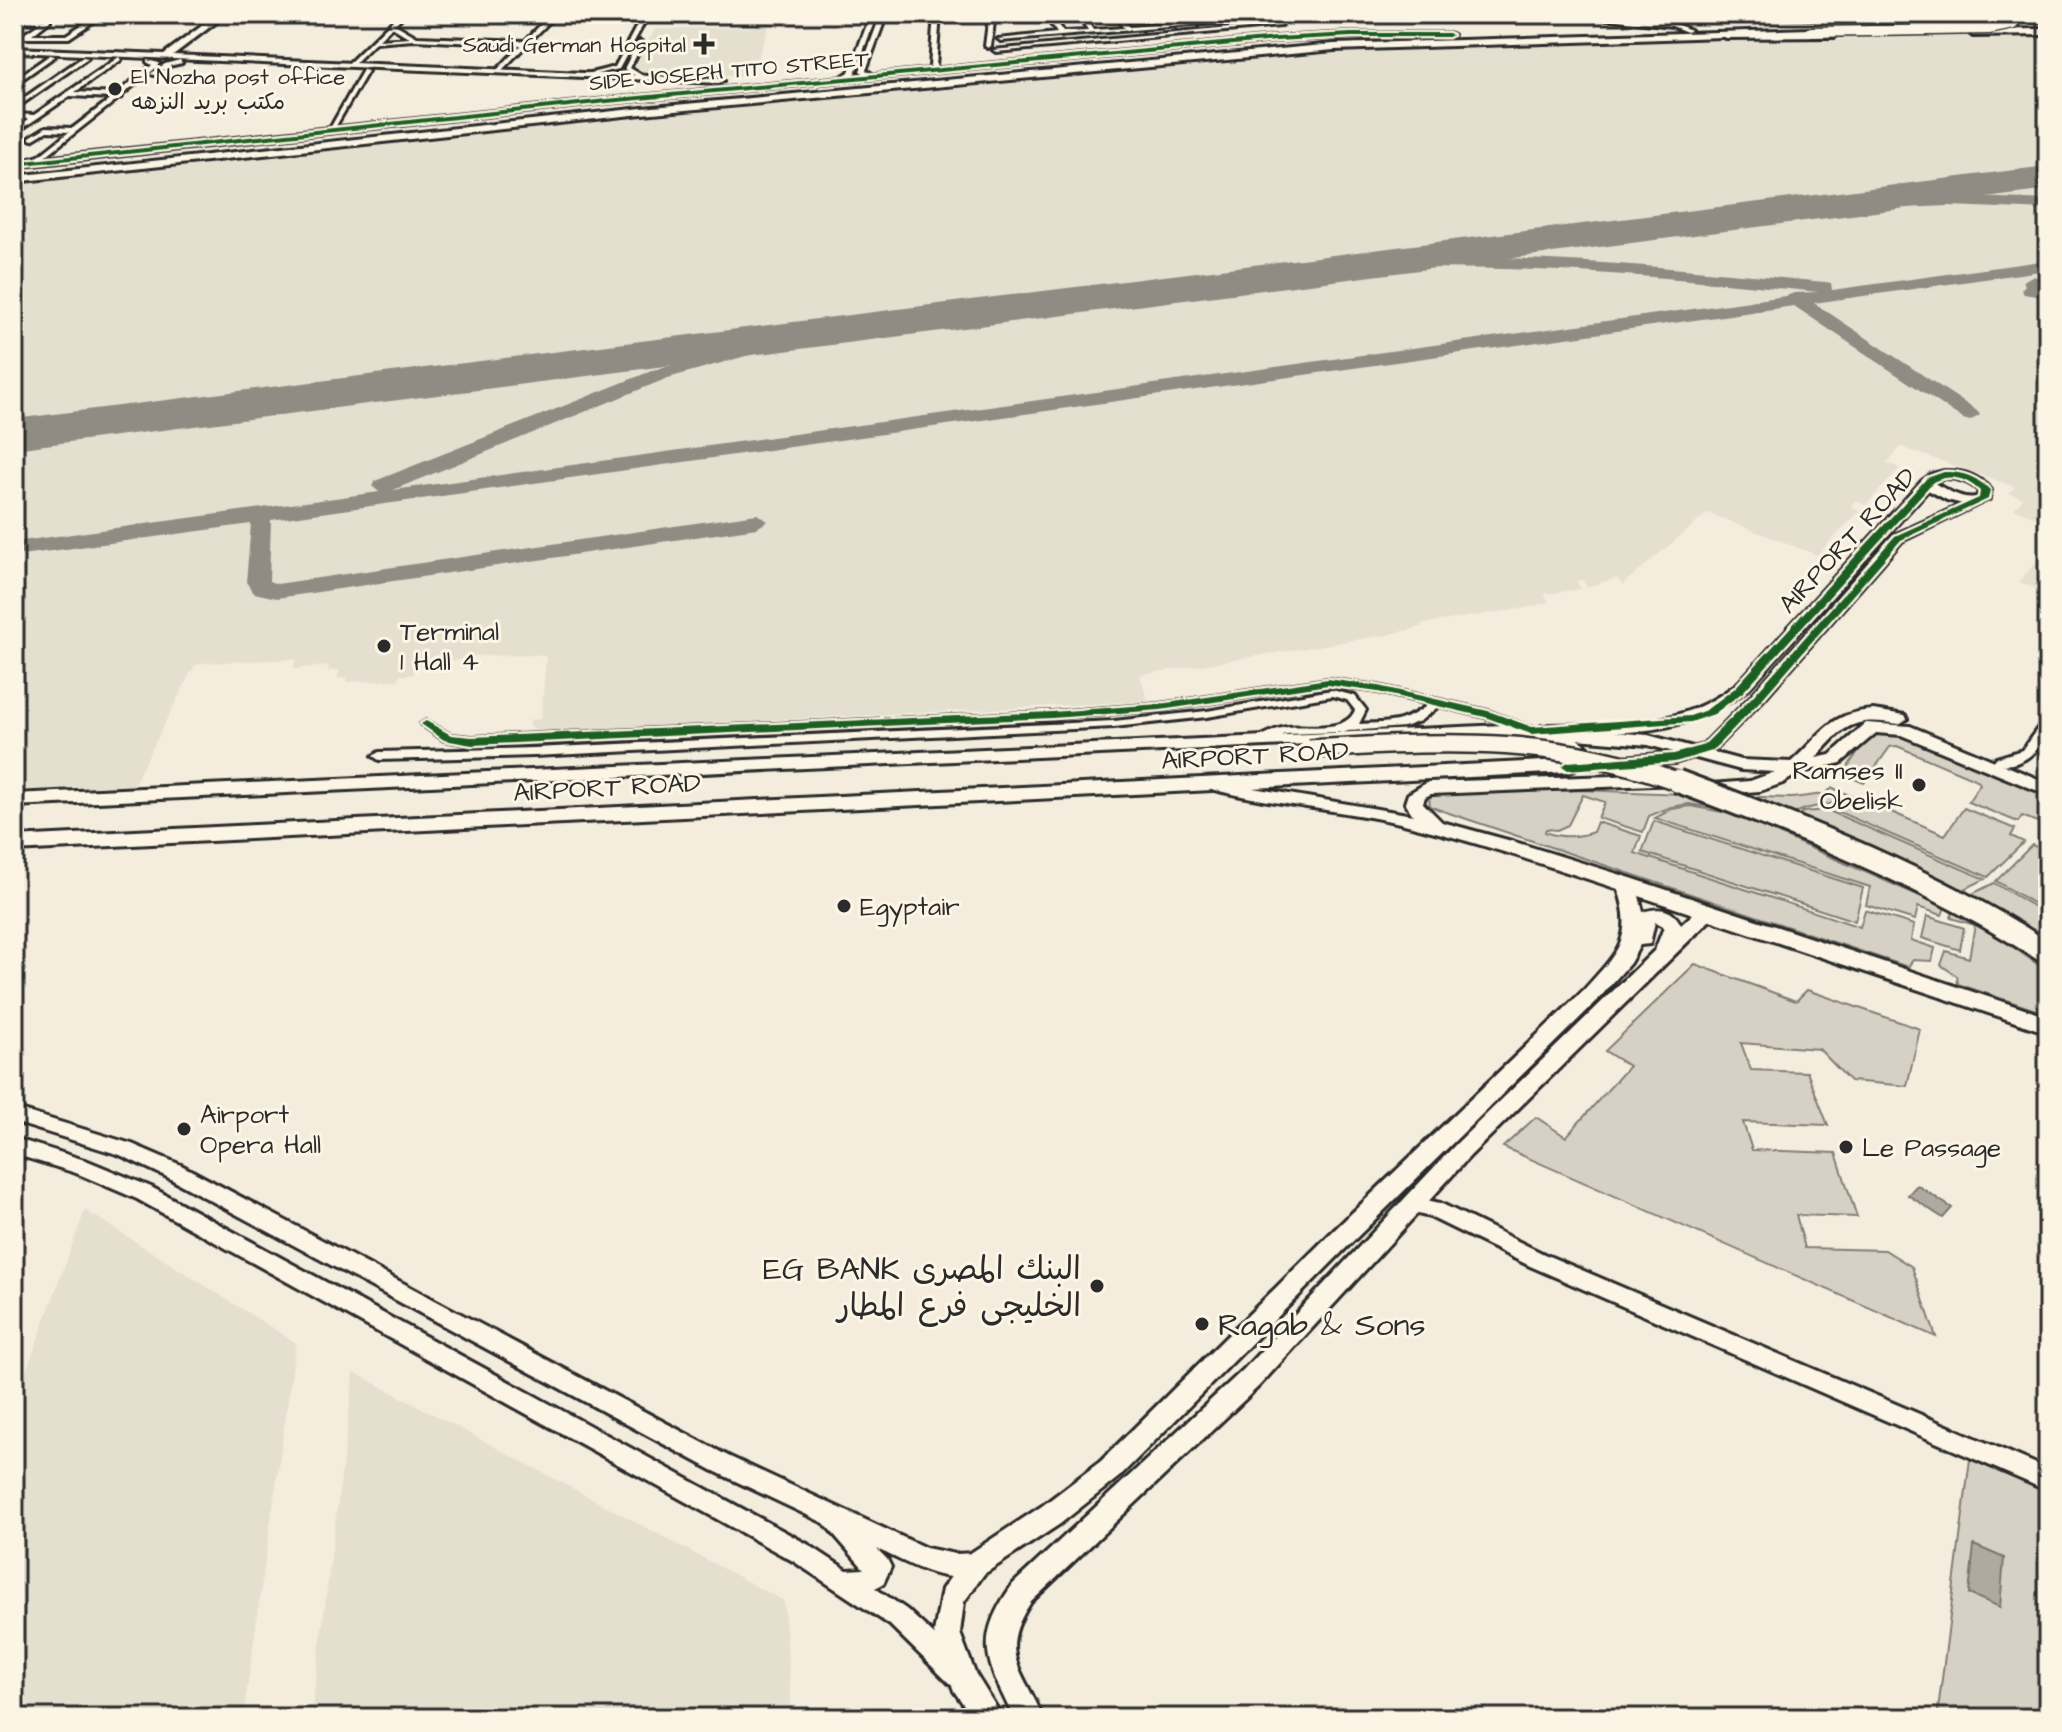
<svg xmlns="http://www.w3.org/2000/svg" width="2062" height="1732" font-family="'Architects Daughter','Playpen Sans Arabic',sans-serif">
  <rect width="100%" height="100%" fill="#f4edde"/>
  <filter id="ink" filterUnits="userSpaceOnUse"><feTurbulence type="fractalNoise" baseFrequency=".0125" numOctaves="2"/><feDisplacementMap in="SourceGraphic" scale="16" xChannelSelector="R" yChannelSelector="G"/><feConvolveMatrix kernelMatrix="1 2 1 2 8 2 1 2 1" color-interpolation-filters="sRGB"/></filter>
  <g filter="url(#ink)">
    <!-- built -->
    <path fill="#e5dfd0" d="M760,14H773L751,77L633,71L655,29L754,27Z
      M2048,33V521L2014,509L2023,499L2009,493L2015,487L1901,447L1887,463L1900,468L1866,505L1856,501L1851,506L1860,511L1817,555L1708,513L1623,584L1616,578L1587,587L1582,580L1576,581L1581,589L1544,594L1549,602L1526,608L1421,624L1422,627L1386,635L1140,675L1148,701L538,732L530,727V720L541,719L546,658L542,655L463,656L461,660L425,662L424,666H416L413,675H400L398,680L346,682L347,678H337L340,670L328,671L329,666L293,669L296,659L203,663L194,666L133,786L14,791V183L627,116L1345,49L1628,40Z
      M2048,548V593L2019,582Z
      M85,1210L296,1343L243,1718H20L14,1714V1405Z
      M354,1372L784,1601L792,1718H311Z"/>
    <!-- green -->
    <path fill="#d6d1c4" stroke="#807e78" stroke-width="2" d="M1884,731L1897,732L2035,789L2048,801L2037,822L2022,816L2018,822L1968,802L1980,784L1977,780L1897,746L1890,747L1864,783L1843,774L1867,738Z
      M1833,788L1851,796C1832,809 1801,803 1789,819L1689,804L1671,807L1649,816L1643,832L1598,818L1605,802L1583,795L1568,825L1557,830L1546,829L1545,832C1561,838 1576,838 1593,832L1597,822L1641,836L1635,853L1860,927L1865,910L1914,925L1911,940L1935,948L1932,961L1913,960L1908,967L1440,810L1430,806L1429,797L1446,793L1579,790L1792,798L1824,794Z
      M1856,797L1945,835L1964,808L2015,829L2011,836L2024,842L1988,877L1832,809Z
      M1690,806L1733,814L1945,907L1942,915L1918,907L1915,920L1866,905L1870,887L1655,818L1672,809Z
      M1827,810L1985,879L1959,892L1794,820L1803,812Z
      M1654,821L1863,888L1855,921L1642,852Z
      M2032,845L2048,852V912L1996,881Z
      M1994,883L2048,915V944L1968,896Z
      M1953,911L2002,939L2048,972V1014L1958,984L1957,976L1941,965L1946,951L1969,958L1975,925L1951,918Z
      M1927,916L1964,928L1960,950L1922,938Z
      M1695,964L1796,1001L1807,990L1920,1029L1907,1086L1850,1081L1819,1049L1741,1043L1751,1070L1807,1072L1828,1125L1743,1122L1752,1150L1836,1153L1857,1217L1796,1215L1805,1248L1885,1250L1912,1267L1936,1337L1503,1147L1536,1117L1566,1137L1629,1066L1605,1051Z
      M1970,1459L2048,1492V1718H1937Z"/>
    <!-- water -->
    <path fill="#afaaa0" stroke="#7a7771" stroke-width="2" d="M1917,1185L1952,1208L1943,1218L1908,1195Z
      M1974,1545L2004,1558L2000,1607L1969,1594Z"/>
    <g fill="none" stroke-linecap="round" stroke-linejoin="round">
      <!-- taxiway -->
      <path fill="#908c84" fill-rule="evenodd" d="M1950,196L2048,200V210L1950,206L1828,211L1820,206L1828,201Z
        M1417,257C1554,256 1689,269 1825,282L1831,283L1832,290L2048,260V270L1814,303L1977,411L1980,415L1970,421L1963,419L1794,306L271,520L269,581L277,584L757,514L768,521L757,528L277,598L254,593L246,582L251,524L14,556V542L379,492L372,486L375,481L654,370L757,341L835,325L842,327L844,331L842,335L760,352L668,378L393,490L1786,296L1794,293L1818,292C1665,277 1513,263 1359,270L1350,265L1359,260Z
        M2032,276L2038,277L2042,287L2048,288V298L2024,294L2021,290L2025,285L2023,281Z
        M14,428L23,430L26,434L23,438L14,440Z"/>
      <!-- runway -->
      <path fill="#908c84" fill-rule="evenodd" d="M2048,166V190L14,449V419Z"/>
      <defs>
        <path id="minor" d="M98,14H105L69,38H14V34H24L42,22L14,21V17L50,19V21L32,35H66Z
          M399,14H405L395,24L417,37L525,41L551,14H557L499,73L497,70L521,45L414,40L375,43L353,65H349V63ZM392,27L410,38L379,40Z
          M643,14H649L619,69L587,76V74L615,67Z
          M871,14H877L855,73L844,80H840V78L849,72Z
          M881,14H887L866,70L874,75L872,78L860,71Z
          M934,14H940L936,66L933,68L930,66Z
          M989,14H995L991,46L988,48L985,46Z
          M1044,14H1050L1063,32L1088,31L1077,14H1083L1093,30L1124,28L1113,14H1119L1129,27L1283,15L1286,17L1001,41L998,39L1057,33Z
          M1563,14C1593,14 1666,16 1690,30L1687,32L1672,26Z
          M1283,23L1281,26L996,52L993,50Z
          M640,41L643,43L630,68L645,77L643,80L624,69L637,43Z
          M17,53L20,55L14,59V54Z
          M50,55L55,56L14,85V80Z
          M83,57L88,58L22,104H18V102Z
          M119,57L121,60L75,92L116,94L152,65L147,62V60L159,63L157,67L122,95V97L119,98L43,158L20,164V162L39,156L69,132L47,131L32,140L30,139V137L46,127L73,128L112,98L70,96L14,134V129L29,119L14,118V114L34,115Z
          M180,60L182,63L169,66L155,75L150,74L165,64Z
          M363,70L368,71L333,131L328,132Z
          M1328,679L1378,686L1488,711L1535,729L1536,731L1531,734L1485,717L1439,706L1420,721L1404,727L1348,731L1342,733L1338,732L1285,734L1261,745L1255,741L1257,738C1265,735 1273,730 1282,728C1304,723 1345,735 1355,710L1347,700L1332,696L1207,717L1114,727L534,756L379,760L373,756L379,752L534,748L1114,721L1207,711L1332,690L1355,696L1366,710L1359,724C1392,722 1401,725 1429,704L1378,692L1328,685L1160,710L1052,718L472,745L444,740L421,724L426,721L451,735L472,737L1052,712L1160,704Z"/>
        <path id="tertiary" d="M218,14H227L173,55L719,79L723,81L719,83L14,52V48L164,54Z
          M1351,33H1449L1453,35L1449,37H1351L1276,41L607,103L14,167V161L607,99L1276,37Z
          M1944,471C1963,470 1979,476 1991,490L1989,499L1902,541L1762,701L1713,751L1675,763L1563,769L1561,766L1563,763L1568,761L1674,753L1703,745L1752,695L1894,535L1963,504L1947,500L1928,490L1749,688C1689,738 1621,732 1548,735L1541,730L1548,725C1620,723 1680,730 1739,682L1922,481L1932,474ZM1944,478C1958,478 1969,481 1979,491L1977,497C1962,500 1947,490 1934,483Z
          M2048,719C2048,746 2024,769 1996,764L1994,761L1996,758L2022,750L2043,721Z
          M14,1108L132,1144L181,1165L728,1456L926,1548L955,1554L975,1553L983,1557L987,1565L983,1573C948,1588 908,1563 877,1549L887,1559L891,1567L883,1584L875,1588L906,1609L967,1665L970,1674L967,1683L958,1686L949,1683L890,1625L793,1561L137,1199L76,1173L14,1154V1138L88,1161L151,1187L809,1545L847,1570L864,1569L824,1523L712,1470L167,1177L120,1155L14,1122Z
          M1413,1197L1440,1203L1544,1254L2048,1469V1491L1530,1266L1430,1217L1406,1211L1403,1205L1406,1199Z"/>
        <path id="secondary" d="M1775,14L1992,20L1996,23L1992,26L1779,17Z
          M2048,29V35L1973,36L1969,33L1973,30Z
          M1832,32L1835,37L1726,38L1722,35L1726,32Z
          M1873,710L1905,715L1907,719L1899,724C1854,717 1845,724 1816,758L1830,755L1866,723L1910,726L2048,783V795L1901,735L1876,733L1841,763L1801,772L1783,783L1760,791L1704,795L1698,793L1695,789L1698,785L1750,781L1775,772L1741,770L1648,745L1541,736L1533,731L1541,726L1648,735L1741,760L1791,762C1822,735 1828,713 1873,710Z
          M1673,774L1682,780L1679,784L1431,794L1425,797L1423,803L1442,822L1515,842L1631,878L2048,1017V1033L1710,920L1471,1155L1259,1386L1031,1602C996,1654 1023,1669 1043,1718H1014C986,1661 973,1640 1013,1584L1243,1370L1457,1143L1655,950L1664,927L1655,922L1650,944L1640,945L1630,963L1596,1002L1344,1250L1119,1477L1060,1524L984,1574L964,1602L960,1633L975,1673L1003,1718H973L954,1691L934,1633L942,1589L966,1556L1042,1506L1101,1461L1328,1236L1582,992C1614,956 1636,940 1618,889C1546,865 1474,841 1400,823C1336,809 1271,805 1207,788L1204,784L1207,780L1213,778L1247,787L1413,815L1405,803L1408,794L1428,782ZM1639,896L1693,914L1681,925C1673,908 1659,907 1643,912Z"/>
        <path id="primary" d="M2038,14H2048V26L2038,20Z
          M1503,725C1532,727 1572,726 1591,751L1575,770L1568,772L14,851V837L1563,760L1571,751C1541,726 1451,738 1412,739L14,806V794Z"/>
        <path id="trunk" d="M1811,29L1814,34L1334,50L642,114L14,182V176L642,108L1334,44Z"/>
      </defs>
      <!-- minor casing -->
      <use href="#minor" stroke="#2b2b2b" stroke-width="6"/>
      <!-- tertiary casing -->
      <use href="#tertiary" stroke="#2b2b2b" stroke-width="6"/>
      <!-- secondary casing -->
      <use href="#secondary" stroke="#2b2b2b" stroke-width="6"/>
      <!-- primary casing -->
      <use href="#primary" stroke="#2b2b2b" stroke-width="6"/>
      <!-- trunk casing -->
      <use href="#trunk" stroke="#2b2b2b" stroke-width="6"/>
      <!-- minor -->
      <use href="#minor" fill="#fcf5e5" fill-rule="evenodd"/>
      <!-- tertiary -->
      <use href="#tertiary" fill="#fcf5e5" fill-rule="evenodd"/>
      <!-- secondary -->
      <use href="#secondary" fill="#fcf5e5" fill-rule="evenodd"/>
      <!-- primary -->
      <use href="#primary" fill="#fcf5e5" fill-rule="evenodd"/>
      <!-- trunk -->
      <use href="#trunk" fill="#fcf5e5" fill-rule="evenodd"/>
      <defs>
        <path id="primary-bridge-far1" d="M1309,749C1447,742 1549,734 1682,783"/>
        <path id="primary-bridge" d="M1677,781C1803,828 1936,880 2048,954"/>
        <path id="trunk-bridge" d="M1811,32L1989,29L2013,24L2022,14"/>
      </defs>
      <!-- primary-bridge-far1 casing -->
      <use href="#primary-bridge-far1" stroke="#2b2b2b" stroke-width="22" stroke-linecap="butt"/>
      <!-- primary-bridge casing -->
      <use href="#primary-bridge" stroke="#2b2b2b" stroke-width="27" stroke-linecap="butt"/>
      <!-- trunk-bridge casing -->
      <use href="#trunk-bridge" stroke="#2b2b2b" stroke-width="13" stroke-linecap="butt"/>
      <!-- primary-bridge-far1 -->
      <use href="#primary-bridge-far1" stroke="#fcf5e5" stroke-width="17"/>
      <!-- primary-bridge -->
      <use href="#primary-bridge" stroke="#fcf5e5" stroke-width="21"/>
      <!-- trunk-bridge -->
      <use href="#trunk-bridge" stroke="#fcf5e5" stroke-width="10"/>
      <defs>
        <path id="cycleway" d="M1351,33H1449L1452,35L1449,37H1351L1276,41L607,103L14,166V162L607,99L1276,37Z
          M1944,472C1962,471 1977,477 1990,490L1988,499L1901,540L1761,700L1712,751L1675,762L1568,770L1562,766L1568,762L1674,754L1704,745L1753,696L1895,536L1979,498L1980,491C1966,478 1951,473 1933,482L1743,692L1714,714L1691,722L1531,734L1485,717L1378,692L1328,685L1160,710L1052,718L472,745L444,740L421,724L426,721L451,735L472,737L1052,712L1160,704L1328,679L1378,686L1488,711L1532,727L1690,716L1706,710L1735,688L1927,478Z"/>
      </defs>
      <!-- cycleway casing -->
      <use href="#cycleway" stroke="#fcf5e5" stroke-width="5"/>
      <!-- cycleway -->
      <use href="#cycleway" fill="#1b5e20" fill-rule="evenodd"/>
    </g>
  </g>
  <!-- markers -->
  <g fill="#2b2b2b" stroke="#fcf5e5" stroke-width="3">
    <path d="M700 32h8v8h8v8h-8v8h-8v-8h-8v-8h8z"/>
    <circle cx="115" cy="89" r="8"/>
    <circle cx="384" cy="646" r="8"/>
    <circle cx="1919" cy="785" r="8"/>
    <circle cx="844" cy="906" r="8"/>
    <circle cx="184" cy="1129" r="8"/>
    <circle cx="1846" cy="1147" r="8"/>
    <circle cx="1097" cy="1286" r="8"/>
    <circle cx="1202" cy="1324" r="8"/>
  </g>
  <g text-anchor="middle" stroke-width="6" stroke-linejoin="round" paint-order="stroke">
    <!-- far-poi labels -->
    <g font-size="22" fill="#2b2b2b" stroke="#fcf5e5" text-anchor="end">
      <text x="686" y="52">Saudi German Hospital</text>
      <text x="131" y="84" text-anchor="start">El Nozha post office<tspan x="131" dy="25">مكتب بريد النزهه</tspan></text>
    </g>
    <!-- far-street labels -->
    <g font-size="22" fill="#2b2b2b" stroke="#fcf5e5">
      <text transform="translate(729 70) rotate(-5)" y="8">SIDE JOSEPH TITO STREET</text>
    </g>
    <!-- street labels -->
    <g font-size="26" fill="#2b2b2b" stroke="#fcf5e5">
      <text transform="translate(1847 540) rotate(-47)" y="9">AIRPORT ROAD</text>
      <text transform="translate(1255 755) rotate(-3)" y="9">AIRPORT ROAD</text>
      <text transform="translate(607 787) rotate(-3)" y="9">AIRPORT ROAD</text>
    </g>
    <!-- poi labels -->
    <g font-size="26" fill="#2b2b2b" stroke="#fcf5e5" text-anchor="start">
      <text x="400" y="640">Terminal<tspan x="400" dy="30">1 Hall 4</tspan></text>
      <text x="1903" y="779" text-anchor="end">Ramses II<tspan x="1903" dy="30">Obelisk</tspan></text>
      <text x="860" y="915">Egyptair</text>
      <text x="200" y="1123">Airport<tspan x="200" dy="30">Opera Hall</tspan></text>
      <text x="1862" y="1156">Le Passage</text>
    </g>
    <!-- near-poi labels -->
    <g font-size="32" fill="#2b2b2b" stroke="#fcf5e5" text-anchor="end">
      <text x="1081" y="1279">EG BANK البنك المصرى<tspan x="1081" dy="37">الخليجى فرع المطار</tspan></text>
      <text x="1218" y="1335" text-anchor="start">Ragab &amp; Sons</text>
    </g>
  </g>
  <!-- margin -->
  <rect width="2062" height="1732" fill="none" stroke="#fcf5e5" stroke-width="48"/>
  <rect x="24" y="24" width="2014" height="1684" fill="none" stroke="#2b2b2b" stroke-width="3" filter="url(#ink)"/>
</svg>
